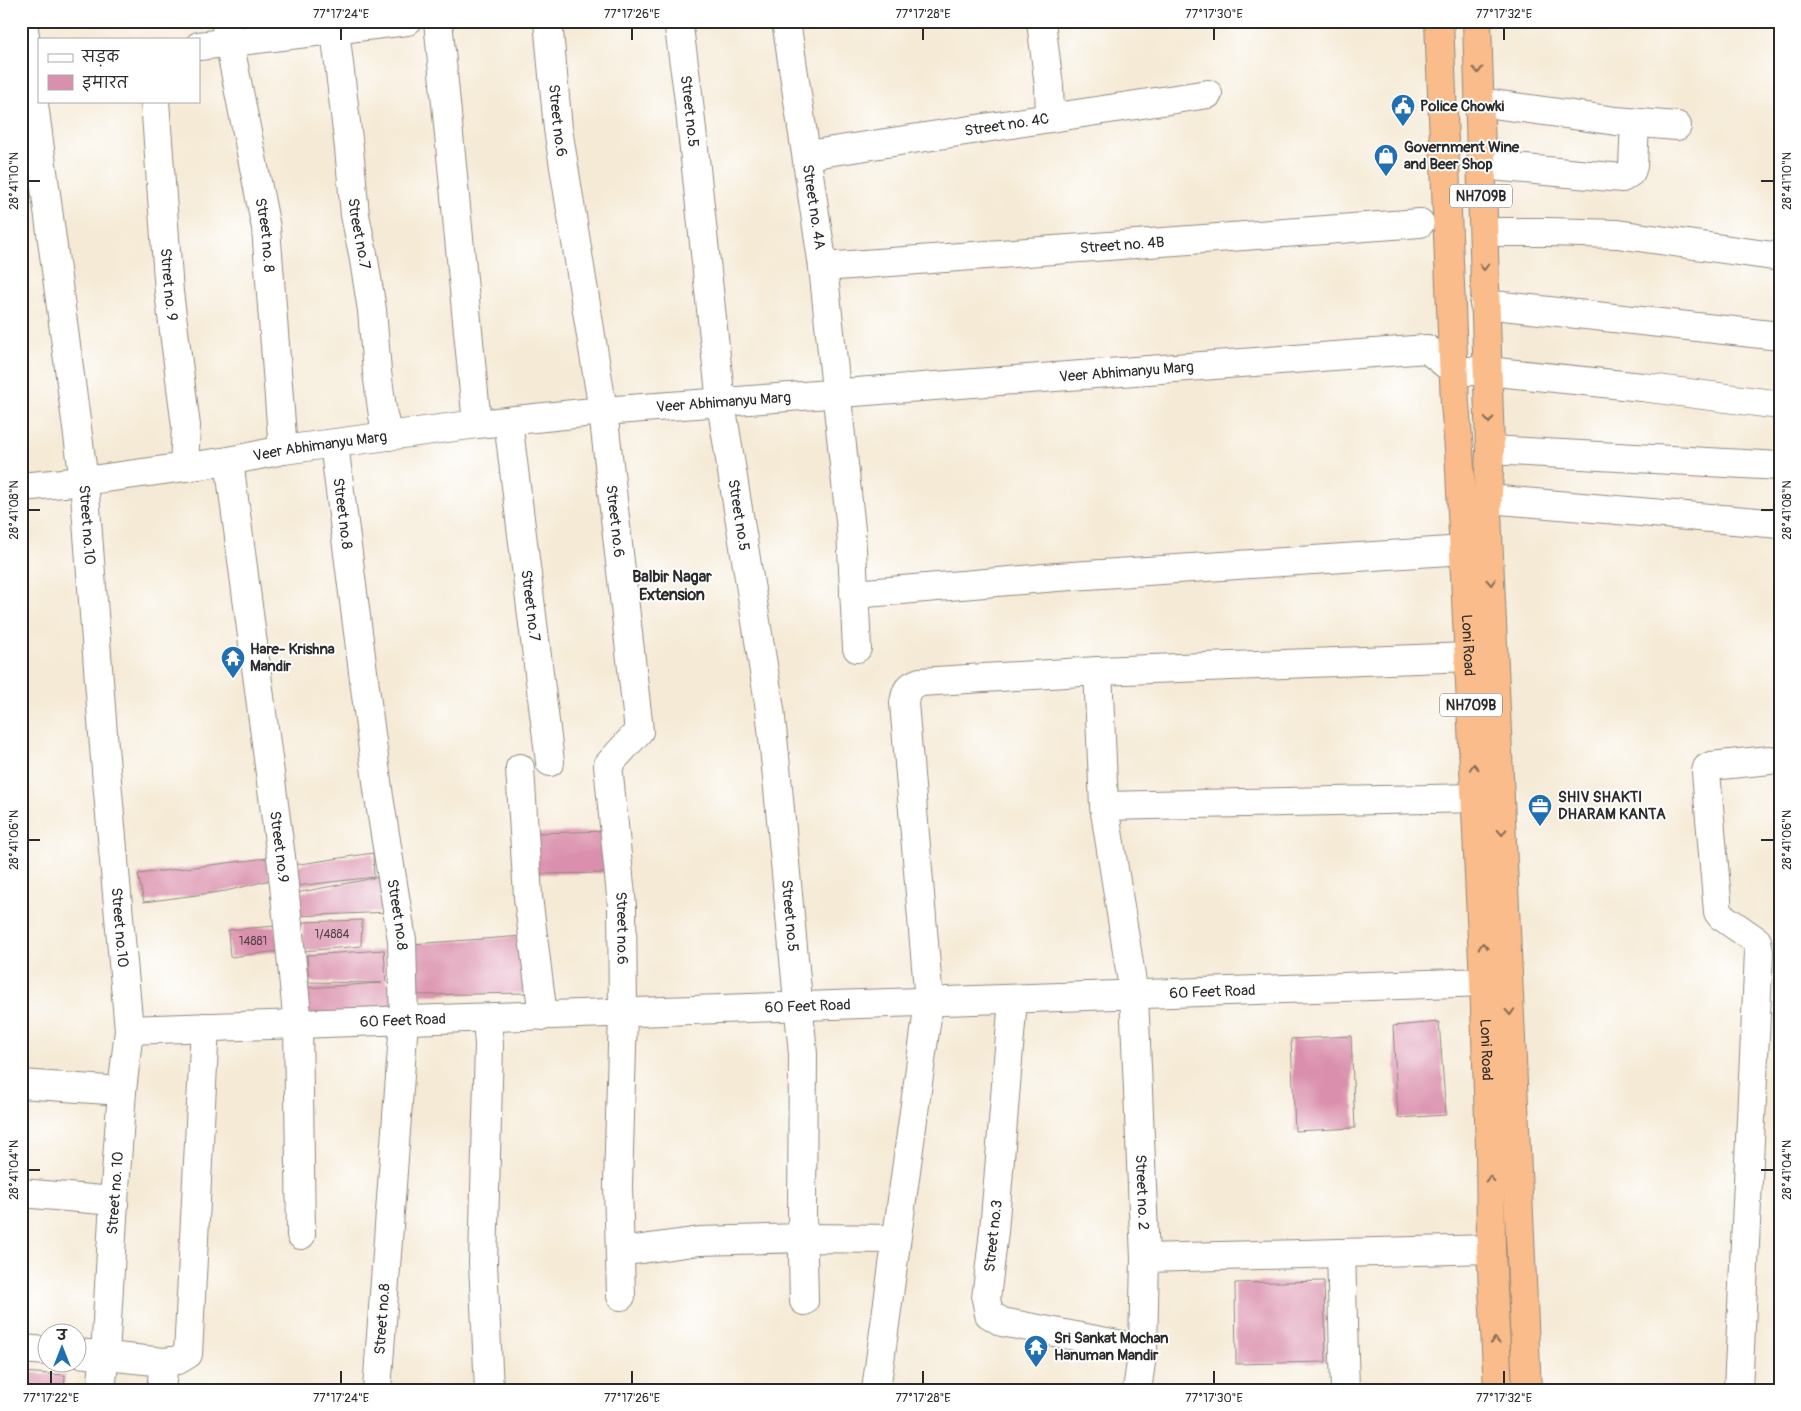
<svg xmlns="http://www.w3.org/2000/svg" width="1801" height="1411" font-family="Pangolin,'Playpen Sans Deva',sans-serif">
  <rect width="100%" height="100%" fill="#fff"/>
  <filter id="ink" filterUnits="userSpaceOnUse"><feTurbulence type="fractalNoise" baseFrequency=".02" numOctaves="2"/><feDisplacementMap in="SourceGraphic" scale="10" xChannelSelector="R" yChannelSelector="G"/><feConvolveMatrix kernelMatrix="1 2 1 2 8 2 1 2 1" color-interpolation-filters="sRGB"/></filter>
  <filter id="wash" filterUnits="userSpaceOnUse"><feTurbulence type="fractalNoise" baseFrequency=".0096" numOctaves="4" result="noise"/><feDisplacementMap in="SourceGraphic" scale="20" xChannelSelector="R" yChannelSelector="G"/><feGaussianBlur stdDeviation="1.12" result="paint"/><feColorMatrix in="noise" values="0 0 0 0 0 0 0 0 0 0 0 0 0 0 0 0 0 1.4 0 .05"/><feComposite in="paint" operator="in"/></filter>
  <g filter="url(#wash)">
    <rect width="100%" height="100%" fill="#f5ead5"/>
    <g id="blocks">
      <!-- building -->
      <path fill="#da8fac" d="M612,831L613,873L536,874L534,833Z
        M373,853L374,877L297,886L294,865Z
        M267,858L270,880L226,891L144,902L138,874Z
        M385,876L390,912L296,916V893Z
        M362,920L361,946L303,951V922Z
        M275,926L279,951L230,957L228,930Z
        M524,936L527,993L418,995L413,944Z
        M384,950L386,982H394V1018L307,1020L306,988L382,983L309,982L307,955Z
        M1439,1022L1446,1115L1398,1118L1393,1026Z
        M1351,1036L1355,1128L1295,1131L1291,1039Z
        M1324,1281L1326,1362L1236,1364L1235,1283Z
        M21,1372L65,1375L64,1390H21Z"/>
    </g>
  </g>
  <g filter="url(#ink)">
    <use href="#blocks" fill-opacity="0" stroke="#908a80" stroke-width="1"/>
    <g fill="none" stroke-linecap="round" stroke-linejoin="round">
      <defs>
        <g id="minor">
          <path id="s1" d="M23,21L84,481L104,747L129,1030L122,1091L114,1201L105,1355L101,1390"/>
          <path id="s2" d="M225,21L266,228L283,450"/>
          <path d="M438,21L477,424"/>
          <path id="s3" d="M548,21L558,129L603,411L639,731L608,765L622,906L623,1013L618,1184L621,1296"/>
          <path id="s4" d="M678,21L688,93L721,403L770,709L776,767L803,1054L802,1213L804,1301"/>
          <path id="s5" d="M786,21L823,267L851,530L857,648"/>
          <path d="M1041,21L1049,86L1050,118"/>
          <path id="s6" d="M335,30L349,148L355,215L363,254L372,310L377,372L383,416L388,436"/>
          <path d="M199,46L407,21"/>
          <path id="s7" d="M155,101L169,292L186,426L184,467"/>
          <path d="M1479,102L1616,121L1677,126"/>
          <path id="s8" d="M807,155L1208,94"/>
          <path d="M1481,165L1622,178L1631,172L1633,166L1635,123"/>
          <path d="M1484,232H1548L1617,234L1780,257"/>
          <path id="s9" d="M823,267L1420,223"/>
          <path d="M1484,304L1780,336"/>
          <path id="s10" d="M508,421L550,762"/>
          <path id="s11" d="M334,444L379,797L402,940L404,1021L377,1390"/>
          <path d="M1490,450L1780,466"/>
          <path id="s12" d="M229,461L282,865L298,1025L301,1235"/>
          <path id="s13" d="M21,487L84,481L229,461L283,450L477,424L603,411L1427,349L1454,371H1487L1642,387L1780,405"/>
          <path d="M1488,499L1780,524"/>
          <path d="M854,594L1057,577L1464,550"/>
          <path id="s14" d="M1098,671L1104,806L1134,995L1145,1258L1143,1349L1137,1390"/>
          <path d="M520,768L528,897L543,1016"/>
          <path d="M1104,806L1476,798"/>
          <path d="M1013,999L994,1231L986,1299L989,1314L1002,1322L1143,1349"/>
          <path d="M487,1018L489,1045L483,1263L489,1390"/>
          <path id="s15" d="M129,1030L1484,982"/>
          <path d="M21,1084L122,1091"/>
          <path d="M21,1193L114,1201"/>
          <path d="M620,1252L700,1241L803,1238L896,1239"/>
          <path d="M1341,1253L1345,1390"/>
          <path d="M1145,1258L1491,1249"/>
          <path d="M21,1349L48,1351"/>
          <path d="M78,1353L164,1362L178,1360L188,1354L205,1027"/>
          <path d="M161,1390L164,1362"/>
          <path d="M876,1390L929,1002L904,703C906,690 908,686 920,682L1098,671L1469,657"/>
          <path d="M1738,1390L1759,952L1757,941L1721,916L1718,912L1706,772L1707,768L1711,766L1770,760"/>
        </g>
        <g id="highway">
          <path id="s16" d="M1439,21L1455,404L1459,449L1484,982L1490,1147L1491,1249L1498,1390"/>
          <path d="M1477,21L1490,450L1487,513L1527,1390"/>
        </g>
      </defs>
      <!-- minor casing -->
      <use href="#minor" stroke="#908a80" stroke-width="30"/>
      <!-- highway casing -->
      <use href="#highway" stroke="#908a80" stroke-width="30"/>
      <!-- minor -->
      <use href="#minor" stroke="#fff" stroke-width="28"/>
      <!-- highway -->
      <use href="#highway" stroke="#f9bc8a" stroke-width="28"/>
    </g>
    <!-- one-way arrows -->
    <defs><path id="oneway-chevron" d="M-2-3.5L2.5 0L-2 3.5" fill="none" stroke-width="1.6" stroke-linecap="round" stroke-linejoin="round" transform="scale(1.25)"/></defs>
    <g stroke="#886c56">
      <use href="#oneway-chevron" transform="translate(1478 70) rotate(88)"/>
      <use href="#oneway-chevron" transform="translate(1484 267) rotate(90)"/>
      <use href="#oneway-chevron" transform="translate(1489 420) rotate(88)"/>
      <use href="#oneway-chevron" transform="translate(1491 582) rotate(87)"/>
      <use href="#oneway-chevron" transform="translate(1474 767) rotate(-93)"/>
      <use href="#oneway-chevron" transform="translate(1502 832) rotate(87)"/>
      <use href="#oneway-chevron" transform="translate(1483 946) rotate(-93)"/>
      <use href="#oneway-chevron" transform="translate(1510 1012) rotate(87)"/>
      <use href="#oneway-chevron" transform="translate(1490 1179) rotate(-91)"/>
      <use href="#oneway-chevron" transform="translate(1495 1341) rotate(-93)"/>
    </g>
  </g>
  <!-- ticks -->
  <path fill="none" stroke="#2b2b2b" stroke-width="2" d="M341,28V40M632,28V40M923,28V40M1214,28V40M1504,28V40M28,181H40M1761,181H1774M28,510H40M1761,510H1774M28,840H40M1761,840H1774M28,1170H40M1761,1170H1774M51,1371V1384M341,1371V1384M632,1371V1384M923,1371V1384M1214,1371V1384M1504,1371V1384"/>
  <!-- icons -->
  <defs>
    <symbol id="civic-pin" viewBox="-11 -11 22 30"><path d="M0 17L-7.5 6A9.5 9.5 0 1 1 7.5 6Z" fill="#1f6fb2" stroke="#fff"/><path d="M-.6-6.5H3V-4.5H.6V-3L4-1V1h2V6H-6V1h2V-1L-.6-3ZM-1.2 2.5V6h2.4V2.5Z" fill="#fff"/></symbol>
    <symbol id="shop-pin" viewBox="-11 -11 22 30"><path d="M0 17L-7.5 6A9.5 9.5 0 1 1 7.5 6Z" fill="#1f6fb2" stroke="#fff"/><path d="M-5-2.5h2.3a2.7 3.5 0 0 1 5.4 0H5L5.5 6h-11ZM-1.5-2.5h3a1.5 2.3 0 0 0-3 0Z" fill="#fff"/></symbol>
    <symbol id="temple-pin" viewBox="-11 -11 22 30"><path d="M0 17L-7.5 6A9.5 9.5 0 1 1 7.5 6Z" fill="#1f6fb2" stroke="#fff"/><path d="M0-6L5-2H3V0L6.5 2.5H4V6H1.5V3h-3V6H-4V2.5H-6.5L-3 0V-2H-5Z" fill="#fff"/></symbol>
    <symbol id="office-pin" viewBox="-11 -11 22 30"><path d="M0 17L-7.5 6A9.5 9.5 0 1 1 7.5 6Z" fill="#1f6fb2" stroke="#fff"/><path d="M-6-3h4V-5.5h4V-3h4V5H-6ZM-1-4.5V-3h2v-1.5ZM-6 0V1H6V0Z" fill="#fff"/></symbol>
  </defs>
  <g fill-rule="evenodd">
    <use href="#civic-pin" x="1389" y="92" width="28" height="38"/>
    <use href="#shop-pin" x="1372" y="142" width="28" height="38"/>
    <use href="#temple-pin" x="219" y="644" width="28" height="38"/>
    <use href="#office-pin" x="1526" y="792" width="28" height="38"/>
    <use href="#temple-pin" x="1022" y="1333" width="28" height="38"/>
  </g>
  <g text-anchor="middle" stroke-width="4" stroke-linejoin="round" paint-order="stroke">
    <!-- number labels -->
    <g font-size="12" fill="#57444b">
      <text x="332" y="938">1/4884</text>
      <text x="253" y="945">14881</text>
    </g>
    <!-- shield labels -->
    <g fill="#fff" stroke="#6b6b6b" stroke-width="1">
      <rect x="1450" y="184.5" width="62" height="23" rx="4"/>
      <rect x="1440" y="693.5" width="62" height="23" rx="4"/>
    </g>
    <g font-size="14" font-weight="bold" fill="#2b2b2b">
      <text x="1481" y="201">NH709B</text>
      <text x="1471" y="710">NH709B</text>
    </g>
    <!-- poi labels -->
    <g font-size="15" font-weight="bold" fill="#2b2b2b" stroke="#fff" text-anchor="start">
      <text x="1420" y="111">Police Chowki</text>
      <text x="1404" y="152">Government Wine<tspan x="1404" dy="17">and Beer Shop</tspan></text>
      <text x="250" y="654">Hare- Krishna<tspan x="250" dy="17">Mandir</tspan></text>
      <text x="1558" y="802">SHIV SHAKTI<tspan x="1558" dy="17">DHARAM KANTA</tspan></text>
      <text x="1054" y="1343">Sri Sankat Mochan<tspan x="1054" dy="17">Hanuman Mandir</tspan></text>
    </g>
    <!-- street labels -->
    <g font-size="15" fill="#2b2b2b" stroke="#fff">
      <text dy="5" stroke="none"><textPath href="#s4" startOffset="91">Street no.5</textPath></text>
      <text dy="5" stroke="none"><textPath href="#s3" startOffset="100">Street no.6</textPath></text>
      <text dy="5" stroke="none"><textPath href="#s8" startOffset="202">Street no. 4C</textPath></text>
      <text dy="5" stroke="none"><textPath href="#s5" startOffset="188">Street no. 4A</textPath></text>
      <text dy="5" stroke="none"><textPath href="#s6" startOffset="205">Street no.7</textPath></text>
      <text dy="5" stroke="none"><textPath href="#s2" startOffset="218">Street no. 8</textPath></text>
      <text dy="5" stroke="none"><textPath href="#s9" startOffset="300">Street no. 4B</textPath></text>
      <text dy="5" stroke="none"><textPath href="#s7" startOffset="184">Strret no. 9</textPath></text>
      <text dy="5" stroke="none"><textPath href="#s13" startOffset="1112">Veer Abhimanyu Marg</textPath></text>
      <text dy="5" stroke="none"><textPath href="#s13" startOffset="708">Veer Abhimanyu Marg</textPath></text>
      <text dy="5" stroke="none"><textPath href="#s13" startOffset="302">Veer Abhimanyu Marg</textPath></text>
      <text dy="5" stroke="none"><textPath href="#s11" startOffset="70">Street no.8</textPath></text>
      <text dy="5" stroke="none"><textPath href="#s4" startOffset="498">Street no.5</textPath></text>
      <text dy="5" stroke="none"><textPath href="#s3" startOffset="505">Street no.6</textPath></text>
      <text dy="5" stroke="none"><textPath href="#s1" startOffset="508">Street no.10</textPath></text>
      <text dy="5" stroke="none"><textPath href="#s10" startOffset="186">Street no.7</textPath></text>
      <text dy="5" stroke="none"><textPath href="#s16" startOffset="625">Loni Road</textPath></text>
      <text dy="5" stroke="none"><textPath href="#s12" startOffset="389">Street no.9</textPath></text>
      <text dy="5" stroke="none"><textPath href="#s11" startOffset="475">Street no.8</textPath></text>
      <text dy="5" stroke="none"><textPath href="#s4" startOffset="902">Street no.5</textPath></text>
      <text dy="5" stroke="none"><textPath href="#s1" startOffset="912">Street no.10</textPath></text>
      <text dy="5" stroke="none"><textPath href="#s3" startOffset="926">Street no.6</textPath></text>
      <text dy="5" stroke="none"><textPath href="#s15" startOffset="1084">60 Feet Road</textPath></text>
      <text dy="5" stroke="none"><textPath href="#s15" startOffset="679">60 Feet Road</textPath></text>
      <text dy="5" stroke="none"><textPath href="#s15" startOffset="274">60 Feet Road</textPath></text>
      <text dy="5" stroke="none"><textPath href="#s16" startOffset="1030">Loni Road</textPath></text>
      <text dy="5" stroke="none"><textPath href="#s14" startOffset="524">Street no. 2</textPath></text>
      <text transform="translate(115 1193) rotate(-86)" y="5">Street no. 10</text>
      <text transform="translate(993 1236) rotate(-84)" y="5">Street no.3</text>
      <text transform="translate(382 1319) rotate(-86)" y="5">Street no.8</text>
    </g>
    <!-- neighbourhood labels -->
    <g font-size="16" font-weight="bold" fill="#2b2b2b" stroke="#fff">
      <text x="672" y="582">Balbir Nagar<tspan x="672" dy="18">Extension</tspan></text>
    </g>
  </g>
  <!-- margin -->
  <rect width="1801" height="1411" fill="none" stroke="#fff" stroke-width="55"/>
  <!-- legend -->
  <rect x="38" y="38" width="162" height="65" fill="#ffffff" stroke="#aaaaaa"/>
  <rect x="48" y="54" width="25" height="8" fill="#ffffff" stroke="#aaaaaa"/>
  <text x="82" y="62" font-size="15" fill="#2b2b2b">सड़क</text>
  <rect x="48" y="75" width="25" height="15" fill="#da8fac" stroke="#aaaaaa"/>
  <text x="82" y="88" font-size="15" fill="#2b2b2b">इमारत</text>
  <!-- north arrow -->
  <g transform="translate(62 1348)"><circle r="24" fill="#ffffff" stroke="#aaaaaa"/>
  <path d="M0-4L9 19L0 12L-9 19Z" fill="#1f6fb2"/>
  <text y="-8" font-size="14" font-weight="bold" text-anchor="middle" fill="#2b2b2b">उ</text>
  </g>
  <rect x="28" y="28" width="1746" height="1356" fill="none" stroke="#2b2b2b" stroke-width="2"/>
  <g font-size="12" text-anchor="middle" fill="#2b2b2b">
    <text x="341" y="18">77°17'24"E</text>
    <text x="632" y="18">77°17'26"E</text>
    <text x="923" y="18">77°17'28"E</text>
    <text x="1214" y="18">77°17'30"E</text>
    <text x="1504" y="18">77°17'32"E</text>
    <text transform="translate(14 181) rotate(-90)" y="4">28°41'10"N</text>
    <text transform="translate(1787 181) rotate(-90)" y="4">28°41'10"N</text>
    <text transform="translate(14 510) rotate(-90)" y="4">28°41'08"N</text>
    <text transform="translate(1787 510) rotate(-90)" y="4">28°41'08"N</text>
    <text transform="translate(14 840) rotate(-90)" y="4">28°41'06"N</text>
    <text transform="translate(1787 840) rotate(-90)" y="4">28°41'06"N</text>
    <text transform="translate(14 1170) rotate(-90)" y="4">28°41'04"N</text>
    <text transform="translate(1787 1170) rotate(-90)" y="4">28°41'04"N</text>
    <text x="51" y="1402">77°17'22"E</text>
    <text x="341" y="1402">77°17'24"E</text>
    <text x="632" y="1402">77°17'26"E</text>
    <text x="923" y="1402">77°17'28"E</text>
    <text x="1214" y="1402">77°17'30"E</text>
    <text x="1504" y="1402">77°17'32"E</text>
  </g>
</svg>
